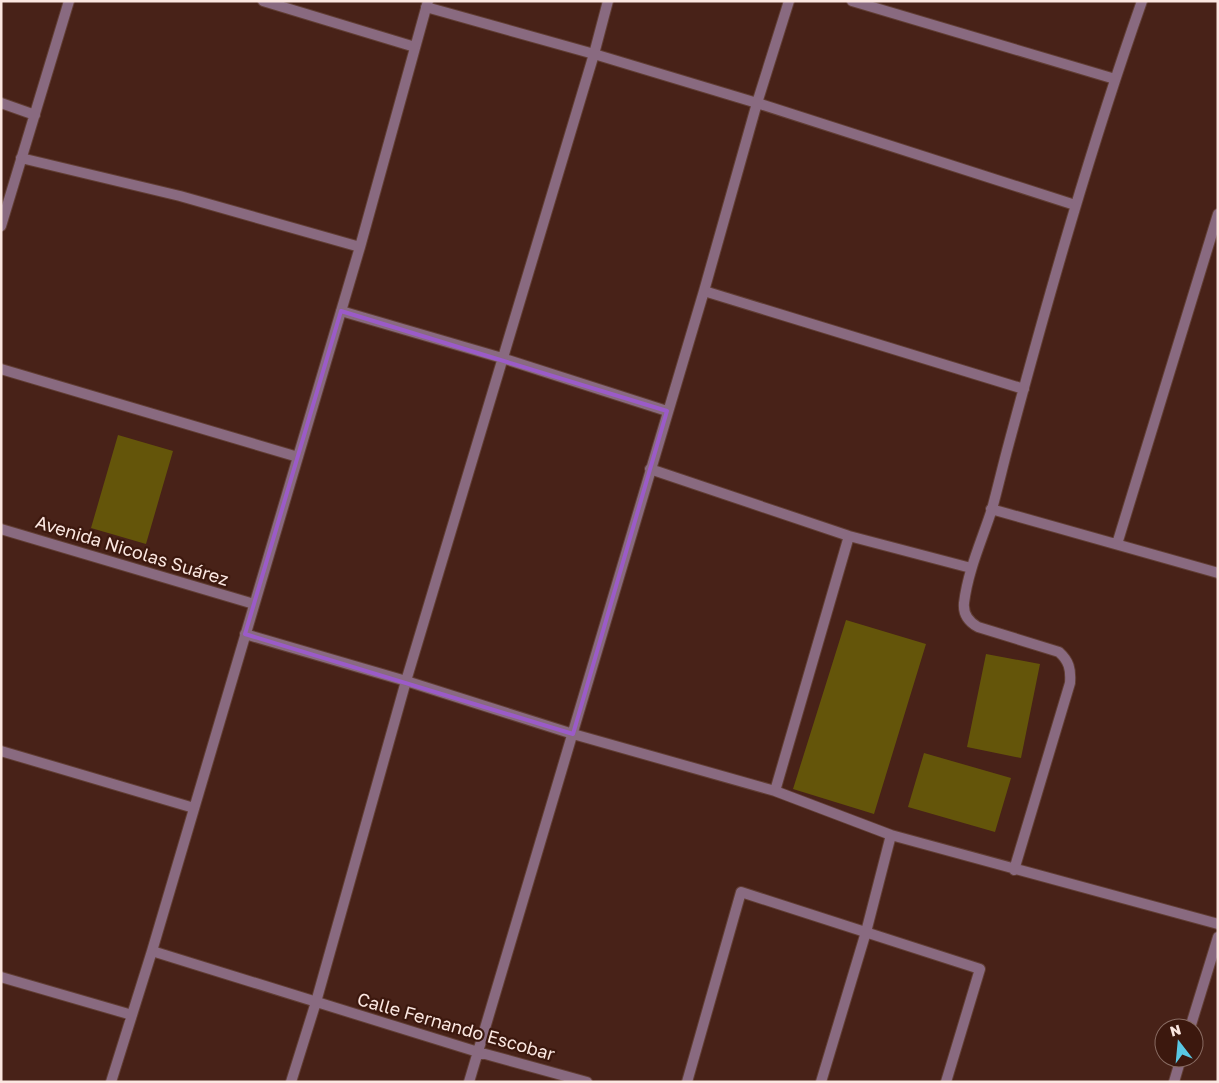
<svg xmlns="http://www.w3.org/2000/svg" width="1219" height="1083" font-family="'Golos Text',sans-serif">
  <rect width="100%" height="100%" fill="#482218"/>
  <!-- green -->
  <path fill="#64550a" d="M118,435L173,451L146,544L91,528Z
    M846,620L926,644L874,814L793,789Z
    M986,654L1040,664L1021,758L967,747Z
    M924,753L1011,778L995,832L908,807Z"/>
  <g fill="none" stroke-linecap="round" stroke-linejoin="round">
    <defs>
      <path id="minor" d="M263,1L415,47
        M852,1L1115,79
        M426,7L594,54L757,103L1075,205
        M1,103L35,115
        M21,158L180,196L360,247
        M1,226L69,1
        M704,291L1024,389
        M341,311L502,358L667,411
        M1,369L298,457
        M650,469L849,536L971,568
        M991,509L1218,573
        M1,529L254,604
        M1117,544L1218,214
        M245,634L406,681L573,734L775,791L891,835L1218,924
        M1,751L194,808
        M775,791L849,536
        M1014,870L1070,683C1071,669 1069,661 1059,652L978,627C969,622 963,614 964,603C968,570 982,540 992,509C998,487 1003,465 1009,443C1049,294 1091,146 1142,1
        M152,951L478,1052L587,1082
        M1,977L132,1015
        M111,1082L152,951L360,247L428,1
        M291,1082L316,1002L406,681L594,54L608,1
        M469,1082L704,291L757,103L789,1
        M687,1082L741,892L980,969L946,1082
        M821,1082L866,932L891,835"/>
      <path id="tertiary" d="M1190,1028L1218,937
        M1174,1082L1181,1058"/>
    </defs>
    <!-- minor casing -->
    <use href="#minor" stroke="#613e34" stroke-width="12"/>
    <!-- tertiary casing -->
    <use href="#tertiary" stroke="#613e34" stroke-width="12"/>
    <!-- minor -->
    <use href="#minor" stroke="#896a80" stroke-width="10"/>
    <!-- tertiary -->
    <use href="#tertiary" stroke="#896a80" stroke-width="10"/>
  </g>
  <!-- marked area -->
  <path fill="none" stroke="#9b5bc8" stroke-width="4" stroke-linejoin="round" d="M341,311L667,411L573,734L245,634Z"/>
  <g text-anchor="middle" stroke-width="4.5" stroke-linejoin="round" paint-order="stroke">
    <!-- street labels -->
    <g font-size="18" fill="#fbe7e1" stroke="#3c180e">
      <text transform="translate(132 551) rotate(17)" y="6">Avenida Nicolas Suárez</text>
      <text transform="translate(456 1027) rotate(16)" y="6">Calle Fernando Escobar</text>
    </g>
  </g>
  <!-- border -->
  <rect width="1219" height="1083" fill="none" stroke="#fbe7e1" stroke-width="5"/>
  <!-- north arrow -->
  <g transform="translate(1179 1043) rotate(344)"><circle r="24" fill="#3c180e" stroke="#886b62"/>
  <path d="M0-4L9 19L0 12L-9 19Z" fill="#59c8e4"/>
  <text y="-8" font-size="14" font-weight="bold" text-anchor="middle" fill="#fbe7e1">N</text>
  </g>
</svg>
